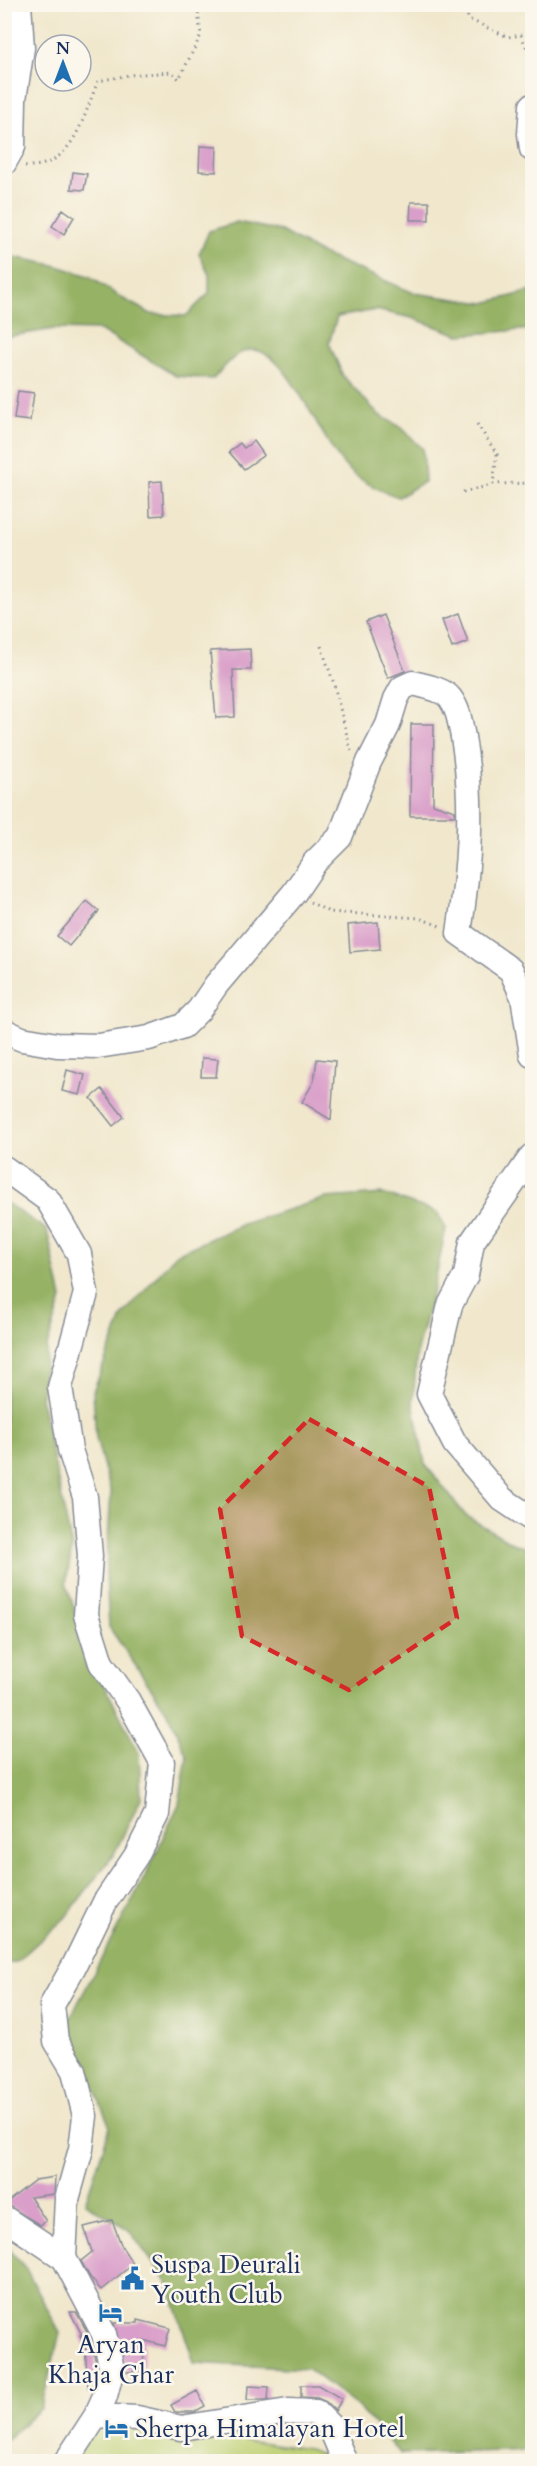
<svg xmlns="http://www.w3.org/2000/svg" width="537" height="2466" font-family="Cardo,serif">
  <rect width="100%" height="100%" fill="#fbf7ec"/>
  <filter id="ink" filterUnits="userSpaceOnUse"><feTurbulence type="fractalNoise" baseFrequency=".0167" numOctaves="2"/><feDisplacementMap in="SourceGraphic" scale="12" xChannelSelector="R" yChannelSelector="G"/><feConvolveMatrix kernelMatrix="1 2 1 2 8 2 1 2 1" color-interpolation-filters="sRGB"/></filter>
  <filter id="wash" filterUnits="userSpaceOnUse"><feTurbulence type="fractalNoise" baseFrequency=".008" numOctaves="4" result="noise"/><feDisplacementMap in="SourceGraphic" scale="24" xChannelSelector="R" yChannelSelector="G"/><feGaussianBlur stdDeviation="1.35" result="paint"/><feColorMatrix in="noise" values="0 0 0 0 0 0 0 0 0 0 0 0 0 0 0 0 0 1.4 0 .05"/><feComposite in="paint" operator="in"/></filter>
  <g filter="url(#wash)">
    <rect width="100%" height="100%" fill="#f0e7cc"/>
    <!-- green -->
    <path fill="#bed073" stroke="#6c8068" stroke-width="1.5" d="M131,2423L308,2449L338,2461L74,2462L89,2430Z"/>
    <!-- forest -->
    <path fill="#96b265" stroke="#587062" stroke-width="1.5" d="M237,222L281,231L318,252L414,293L484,303L532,291V329L459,335L412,318L376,310L337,317L329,343L343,376L379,415L401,427L423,449L425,481L399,497C380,491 363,483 348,469C321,444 289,351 253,350C237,349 223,369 213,379L176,376L100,330L54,329L5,337V249L9,256L54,265L89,276L120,297L151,314L186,316L209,293V275L199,254L209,231Z
      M383,1194L437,1212L446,1228L433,1291L417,1350L413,1403L425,1464L466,1516L512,1543L532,1550V2450L401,2454L358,2407L308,2369L194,2363L168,2283L128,2229L85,2203L110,2127L68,2022L145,1876L179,1804L187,1757L170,1716L109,1627L106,1573L111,1493L96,1438L93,1391L123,1315L176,1254L245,1223L326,1198Z
      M5,1202L47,1230L62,1299L47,1346L41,1400L72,1548L66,1583L89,1655L139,1753L141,1798L114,1854L65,1918L16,1962L5,1964Z
      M5,2244L26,2269L60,2333L41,2408L5,2441Z"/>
    <g id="blocks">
      <!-- building -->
      <path fill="#d99ec9" d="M200,146L217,147L216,172L199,171Z
        M73,172L87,174L84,190L71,189Z
        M411,202H429V220H410Z
        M63,209L74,217L64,234L52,226Z
        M18,391L34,393L30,421L14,419Z
        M254,441L264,455L244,469L229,452L240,443L244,448Z
        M162,481L164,515L150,516L149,482Z
        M458,614L468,642L452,648L442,620Z
        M383,615L405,671L388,678L366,622Z
        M250,649L251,670H233L235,717L216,718L210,651Z
        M411,724H434L433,804L455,811V816H410Z
        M87,901L99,911L69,946L57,936Z
        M378,922L380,949L350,952L348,925Z
        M202,1058L218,1059L216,1077H201Z
        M317,1059L335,1061L331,1120L302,1102L314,1081Z
        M67,1070L85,1075L80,1095L62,1091Z
        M102,1089L124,1117L113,1126L91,1098Z
        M55,2177L54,2194L30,2197L46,2221L40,2225L5,2204L35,2180Z
        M112,2220L122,2247L133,2264L101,2290L90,2277L81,2261L92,2252L84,2227Z
        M70,2312H76L91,2339L97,2369L92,2388H88L85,2346L80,2335H82Z
        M138,2320L170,2328L165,2346L143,2340L144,2371L126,2372L114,2323H138Z
        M301,2385H318L342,2399L335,2411L326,2402L317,2398L301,2397Z
        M248,2386L269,2387L268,2400H247Z
        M197,2391L205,2406L194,2412H175L171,2405Z"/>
    </g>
  </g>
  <g filter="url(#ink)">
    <use href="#blocks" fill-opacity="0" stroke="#868b95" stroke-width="1.5"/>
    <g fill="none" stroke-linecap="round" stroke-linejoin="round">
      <defs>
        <path id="minor" d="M532,106L530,134L532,149
          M4,163L13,147L14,99L22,48L19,4
          M4,1031L22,1039L57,1045L98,1046L149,1038L183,1026L199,1010L216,985L294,893L315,862L340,837L369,762L388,725L396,699L402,688L413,683C424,686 443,689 450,698C459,710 460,723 463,737C474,802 469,868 459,933L511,970L523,997L532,1055
          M532,1156L472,1242L466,1275L450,1305L429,1394L455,1444L502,1499L532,1519
          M4,1168L48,1200L79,1254L86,1293L60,1387L70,1450L85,1497L90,1556L86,1615L101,1663L128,1701L162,1762L157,1814L136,1856L105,1902L74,1966L52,2005L56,2041L74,2071L85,2116L81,2149L67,2199L64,2258
          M4,2218L64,2258L104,2334L112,2369L105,2396L96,2416L66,2462
          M96,2416L137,2418L181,2428L288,2411L316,2412L330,2426L345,2462"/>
      </defs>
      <!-- minor casing -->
      <use href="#minor" stroke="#868b95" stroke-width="27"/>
      <!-- path -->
      <path stroke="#868b95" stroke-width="3" stroke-dasharray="1.5 4.5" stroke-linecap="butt" d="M466,4L468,19L508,37L521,35L532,60
        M25,166C73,169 83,117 98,81L129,75L172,72L179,79L201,35L197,4
        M477,424L497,454L493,484L532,483
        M463,492L492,485
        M321,646L333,681L351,751
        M310,902L329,912L419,918L440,926"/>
      <!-- minor -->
      <use href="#minor" stroke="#fff" stroke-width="24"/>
    </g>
  </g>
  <!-- marked area -->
  <path fill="#d62828" fill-opacity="0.2" stroke="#d62828" stroke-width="4.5" stroke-dasharray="12 8" stroke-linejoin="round" d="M309,1419L429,1487L457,1618L349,1690L242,1636L220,1509Z"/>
  <!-- icons -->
  <defs>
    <symbol id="civic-bare" viewBox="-9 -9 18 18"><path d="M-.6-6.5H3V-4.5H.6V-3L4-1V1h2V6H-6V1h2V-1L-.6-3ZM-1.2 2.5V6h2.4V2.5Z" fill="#1f6fb2" stroke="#fbf7ec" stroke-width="2.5" paint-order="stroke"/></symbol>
    <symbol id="hotel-bare" viewBox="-9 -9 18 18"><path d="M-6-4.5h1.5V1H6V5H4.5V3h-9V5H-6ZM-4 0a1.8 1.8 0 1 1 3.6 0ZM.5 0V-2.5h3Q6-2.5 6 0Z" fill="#1f6fb2" stroke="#fbf7ec" stroke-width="2.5" paint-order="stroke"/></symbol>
  </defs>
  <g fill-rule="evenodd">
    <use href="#civic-bare" x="116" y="2262" width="33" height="33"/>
    <use href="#hotel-bare" x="94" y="2296" width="33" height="33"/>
    <use href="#hotel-bare" x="100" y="2412" width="33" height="33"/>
  </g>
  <g text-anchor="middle" stroke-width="5" stroke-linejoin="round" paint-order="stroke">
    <!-- poi labels -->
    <g font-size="26" fill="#1b2f5e" stroke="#fbf7ec" text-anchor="start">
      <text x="151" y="2273">Suspa Deurali<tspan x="151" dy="30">Youth Club</tspan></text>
      <text x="111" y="2353" text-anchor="middle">Aryan<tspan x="111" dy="30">Khaja Ghar</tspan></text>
      <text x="135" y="2437">Sherpa Himalayan Hotel</text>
    </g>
  </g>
  <!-- margin -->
  <rect width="537" height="2466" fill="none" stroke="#fbf7ec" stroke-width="24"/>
  <!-- north arrow -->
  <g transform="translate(63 63)"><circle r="28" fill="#fbf7ec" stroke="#a1a7b3" stroke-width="1.5"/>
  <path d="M0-4.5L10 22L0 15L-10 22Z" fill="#1f6fb2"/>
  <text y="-9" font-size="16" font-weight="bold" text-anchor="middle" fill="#1b2f5e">N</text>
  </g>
</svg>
